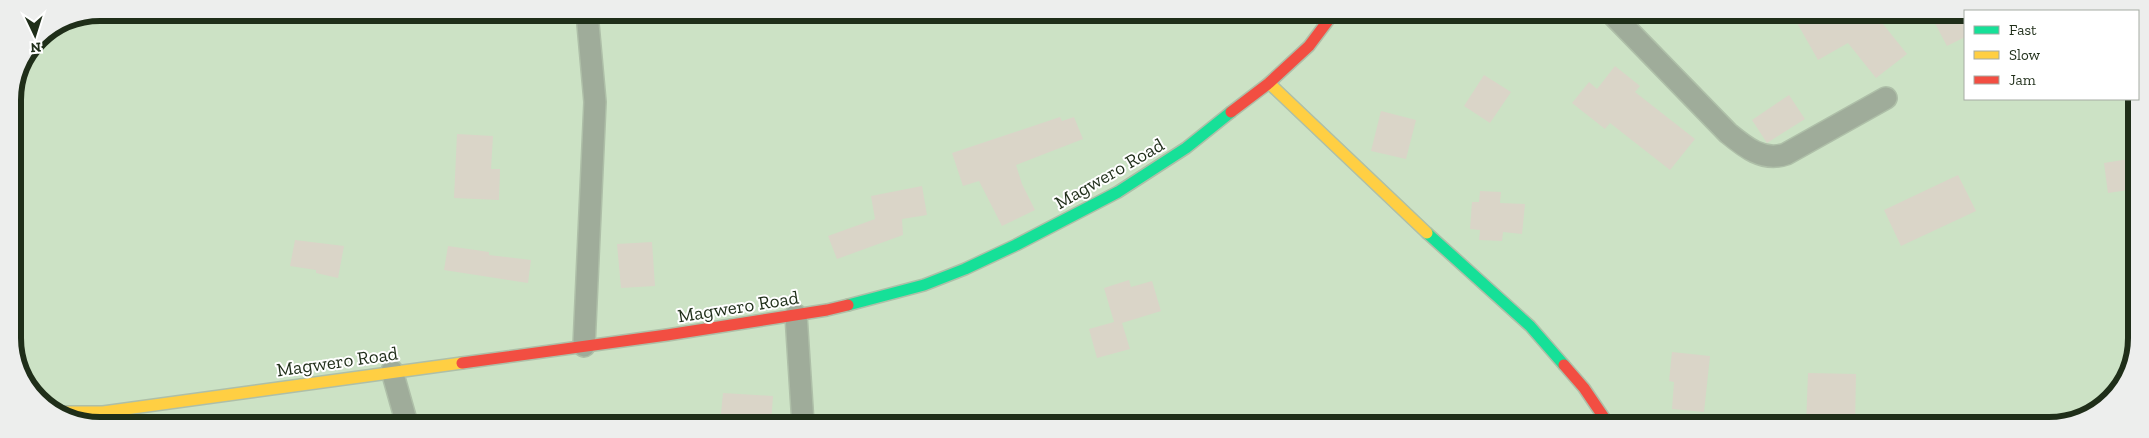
<svg xmlns="http://www.w3.org/2000/svg" width="2149" height="438" font-family="'Zilla Slab',serif">
  <rect width="100%" height="100%" fill="#cce2c5"/>
  <!-- building -->
  <path fill="#dad5c8" d="M1792,14H1875L1907,54L1876,78L1848,43L1818,60Z
    M1930,14H1965V37L1947,46Z
    M1615,66L1640,86L1635,92L1695,139L1670,170L1610,123L1605,129L1572,103L1589,82L1597,89Z
    M1484,75L1511,92L1490,123L1464,106Z
    M1789,95L1805,119L1767,143L1752,120Z
    M1381,111L1416,120L1406,159L1371,151Z
    M1060,117L1062,121L1074,117L1083,139L1016,165L1022,184L1035,210L1002,226L979,181L963,186L952,153Z
    M457,134L493,136L491,169H500L499,200L454,198Z
    M2135,158V189L2108,193L2104,163Z
    M1958,175L1976,211L1901,246L1884,210Z
    M922,186L927,215L902,219L903,235L837,259L828,236L875,219L871,196Z
    M1480,191L1501,192L1500,203L1525,204L1522,234L1503,232L1502,241L1479,240L1480,230L1470,229L1472,202H1479Z
    M295,240L344,246L338,278L316,273V270L290,266Z
    M652,242L655,286L621,288L617,244Z
    M448,246L489,252V255L531,260L528,283L444,270Z
    M1129,280L1131,287L1152,281L1161,311L1122,323L1130,349L1097,358L1089,329L1114,322L1104,288Z
    M1672,352L1710,356L1704,412L1672,409L1674,382L1669,381Z
    M1808,373L1856,374L1855,424L1806,425Z
    M723,393L773,396L771,424H720Z"/>
  <g fill="none" stroke-linecap="round" stroke-linejoin="round">
    <defs>
      <path id="street" d="M1612,14L1728,133C1745,147 1763,162 1786,154L1886,98
        M796,315L803,424
        M584,346L595,102L587,13
        M392,371L407,424"/>
      <path id="fast" d="M1427,233L1530,326L1564,365
        M848,305L924,285L965,269L1016,245L1118,192L1186,148L1231,112"/>
      <path id="slow" d="M1269,83L1427,233
        M62,412H103L462,363"/>
      <path id="jam" d="M1231,112L1269,83L1309,46L1333,14
        M462,363L667,335L827,310L848,305
        M1564,365L1584,388L1609,425"/>
    </defs>
    <!-- street casing -->
    <use href="#street" stroke="#aebfa8" stroke-width="24"/>
    <!-- fast casing -->
    <use href="#fast" stroke="#aebfa8" stroke-width="14"/>
    <!-- slow casing -->
    <use href="#slow" stroke="#aebfa8" stroke-width="14"/>
    <!-- jam casing -->
    <use href="#jam" stroke="#aebfa8" stroke-width="14"/>
    <!-- street -->
    <use href="#street" stroke="#9fac9a" stroke-width="21"/>
    <!-- fast -->
    <use href="#fast" stroke="#16e098" stroke-width="11"/>
    <!-- slow -->
    <use href="#slow" stroke="#ffcf43" stroke-width="11"/>
    <!-- jam -->
    <use href="#jam" stroke="#f24e42" stroke-width="11"/>
  </g>
  <g text-anchor="middle" stroke-width="4" stroke-linejoin="round" paint-order="stroke">
    <!-- street labels -->
    <g font-size="19" fill="#1f2e19" stroke="#fff">
      <text transform="translate(1109 173) rotate(-30)" y="7">Magwero Road</text>
      <text transform="translate(738 306) rotate(-9)" y="7">Magwero Road</text>
      <text transform="translate(337 361) rotate(-8)" y="7">Magwero Road</text>
    </g>
  </g>
  <!-- crop -->
  <path d="M0 0H2149V438H0ZM100 21H2049A79 79 0 0 1 2128 100V338A79 79 0 0 1 2049 417H100A79 79 0 0 1 21 338V100A79 79 0 0 1 100 21Z" fill="#edeeed" fill-rule="evenodd"/>
  <path fill="none" stroke="#1f2e19" stroke-width="6" d="M100 21H2049A79 79 0 0 1 2128 100V338A79 79 0 0 1 2049 417H100A79 79 0 0 1 21 338V100A79 79 0 0 1 100 21Z"/>
  <!-- legend -->
  <rect x="1964" y="10" width="175" height="90" fill="#ffffff" stroke="#a5aba3"/>
  <rect x="1974" y="26" width="25" height="8" fill="#16e098" stroke="#a5aba3"/>
  <text x="2009" y="35" font-size="15" fill="#1f2e19">Fast</text>
  <rect x="1974" y="51" width="25" height="8" fill="#ffcf43" stroke="#a5aba3"/>
  <text x="2009" y="60" font-size="15" fill="#1f2e19">Slow</text>
  <rect x="1974" y="76" width="25" height="8" fill="#f24e42" stroke="#a5aba3"/>
  <text x="2009" y="85" font-size="15" fill="#1f2e19">Jam</text>
  <!-- north arrow -->
  <g transform="translate(35 35) rotate(176)" stroke="#ffffff" stroke-width="4" paint-order="stroke">
  <path d="M0-4L9 19L0 12L-9 19Z" fill="#1f2e19"/>
  <text y="-8" font-size="14" font-weight="bold" text-anchor="middle" fill="#1f2e19">N</text>
  </g>
</svg>
